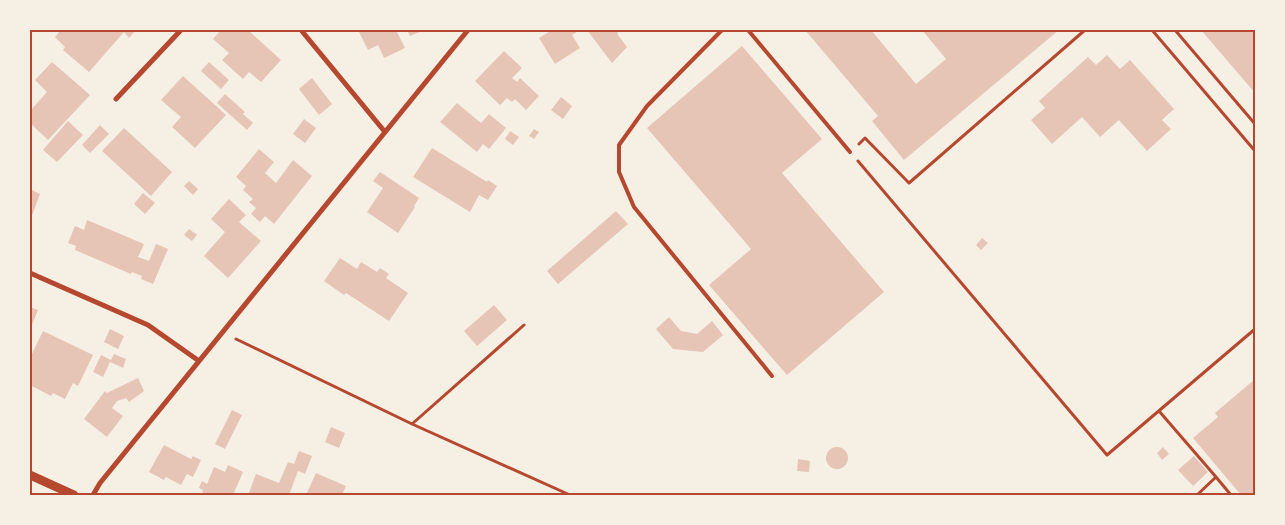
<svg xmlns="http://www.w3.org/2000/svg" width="1285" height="525" font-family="Barlow,sans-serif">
  <rect width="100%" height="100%" fill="#f6efe4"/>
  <!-- building -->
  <path fill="#e6c5b7" d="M61,30H136L129,38L124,32L89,72L63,50L65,47L55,37Z
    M221,30H248L281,60L261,82L249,72L243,79L222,60L229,53L213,39Z
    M358,30H396L405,48L384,58L378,45L368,50Z
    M407,30H420V32L410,36Z
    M552,30H580L572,35L580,48L555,64L539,38Z
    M587,30H617L618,35L627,47L612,63Z
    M805,30H871L916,84L946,59L922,30H1059L904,160L872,121L878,116Z
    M1201,30H1255V93Z
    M742,46L822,139L782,173L884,292L787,375L709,285L751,249L647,128Z
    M504,51L522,68L512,78L517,82L520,78L539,96L526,110L515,99L512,102L507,98L500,105L475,81Z
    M1107,55L1120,69L1130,60L1174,109L1162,120L1171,129L1147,151L1119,120L1100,137L1082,117L1052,144L1031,120L1045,108L1039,101L1088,57L1096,65Z
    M52,62L90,95L48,140L30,123V111L47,92L35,80Z
    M209,62L229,80L221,89L201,71Z
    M183,76L226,115L195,148L172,127L181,117L161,100Z
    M312,78L332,104L319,115L299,89Z
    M225,94L245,112L243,114L253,123L247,130L217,103Z
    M561,97L572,106L563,119L551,110Z
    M457,103L481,123L489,114L506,128L489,149L483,144L477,152L440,122Z
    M304,119L316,128L305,143L293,134Z
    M68,121L83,135L57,162L43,150Z
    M100,125L109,134L90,153L82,145Z
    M124,128L172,172L151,196L102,151Z
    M534,129L539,132L534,139L529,136Z
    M510,131L519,137L513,145L505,139Z
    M432,148L487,182L488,180L497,186L488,200L479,195L470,212L413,177Z
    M259,149L274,162L265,173L276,183L293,160L312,176L274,224L265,216L260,222L251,214L256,208L249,202L253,199L243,190L246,186L236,177Z
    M380,172L419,198L414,206L415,207L398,233L367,212L383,188L373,181Z
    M189,181L198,189L193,195L184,186Z
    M30,189L40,194L30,221Z
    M143,193L155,203L145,214L134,204Z
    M229,199L246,215L239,222L261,241L228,278L204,256L225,232L211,219Z
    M616,211L628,224L558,284L547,271Z
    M87,220L144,244L138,257L149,261L156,244L168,249L153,284L141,279L142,276L132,272L131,274L75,250L76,246L68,243L75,226L84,230Z
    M189,229L197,235L192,241L184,235Z
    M982,238L988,243L981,250L976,245Z
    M340,258L357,269L361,262L377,272L380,268L389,274L386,278L408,293L389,321L346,293L344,295L324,281Z
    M494,305L507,320L477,346L464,331Z
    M30,307L38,310L30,330Z
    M669,317L681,331L697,334L712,321L723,335L703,352L673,349L656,329Z
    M110,329L124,336L118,349L104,342Z
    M43,331L93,355L78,386L73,383L65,399L53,393L51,396L30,385V358Z
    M114,354L126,359L123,368L110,362L103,377L93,372L101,355L111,360Z
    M138,378L144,391L129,402L126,398L117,401L112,408L123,416L107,437L84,419L105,391L107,393Z
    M1255,379V495H1241L1193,438L1218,417L1215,413Z
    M232,410L242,415L225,449L215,444Z
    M331,427L345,433L339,448L325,442Z
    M164,445L191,459L193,456L201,460L193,477L187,474L181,485L166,477L164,480L149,472Z
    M826 458a11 11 0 1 1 22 0a11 11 0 1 1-22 0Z
    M1163,447L1169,454L1162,460L1157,453Z
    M299,451L312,456L305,474L298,471L289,495H248L256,474L279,483L288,462L294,464Z
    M1194,456L1208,472L1193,486L1178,470Z
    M798,459L810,461L809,472L797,471Z
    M228,465L243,472L233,495L202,494L203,490L199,488L202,481L207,484L214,467L225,472Z
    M316,473L346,486L342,495H306Z"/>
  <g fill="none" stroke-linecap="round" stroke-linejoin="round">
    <!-- path -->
    <path stroke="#b5482f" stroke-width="3" d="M1152,30L1255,151
      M1175,30L1255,124
      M859,144L865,138L909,183L1085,30
      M858,161L1107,455L1255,329
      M236,339L412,424L570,495
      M1159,411L1216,477L1197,495
      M412,424L524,325
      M1216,477L1231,495"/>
    <!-- service -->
    <path stroke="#b5482f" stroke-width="4" d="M722,30L647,106L619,145V172L634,207L772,376
      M748,30L850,152"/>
    <!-- minor -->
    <path stroke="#b5482f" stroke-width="5" d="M301,30L385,132
      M116,99L181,30
      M30,273L148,325L199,361
      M93,495L100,483L468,30"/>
    <!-- tertiary -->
    <path stroke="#b5482f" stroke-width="9" d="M30,475L74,495"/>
  </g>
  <!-- border -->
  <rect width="1285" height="525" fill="none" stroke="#f6efe4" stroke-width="62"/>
  <rect x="31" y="31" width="1223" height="463" fill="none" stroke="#b5482f" stroke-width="2"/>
</svg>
